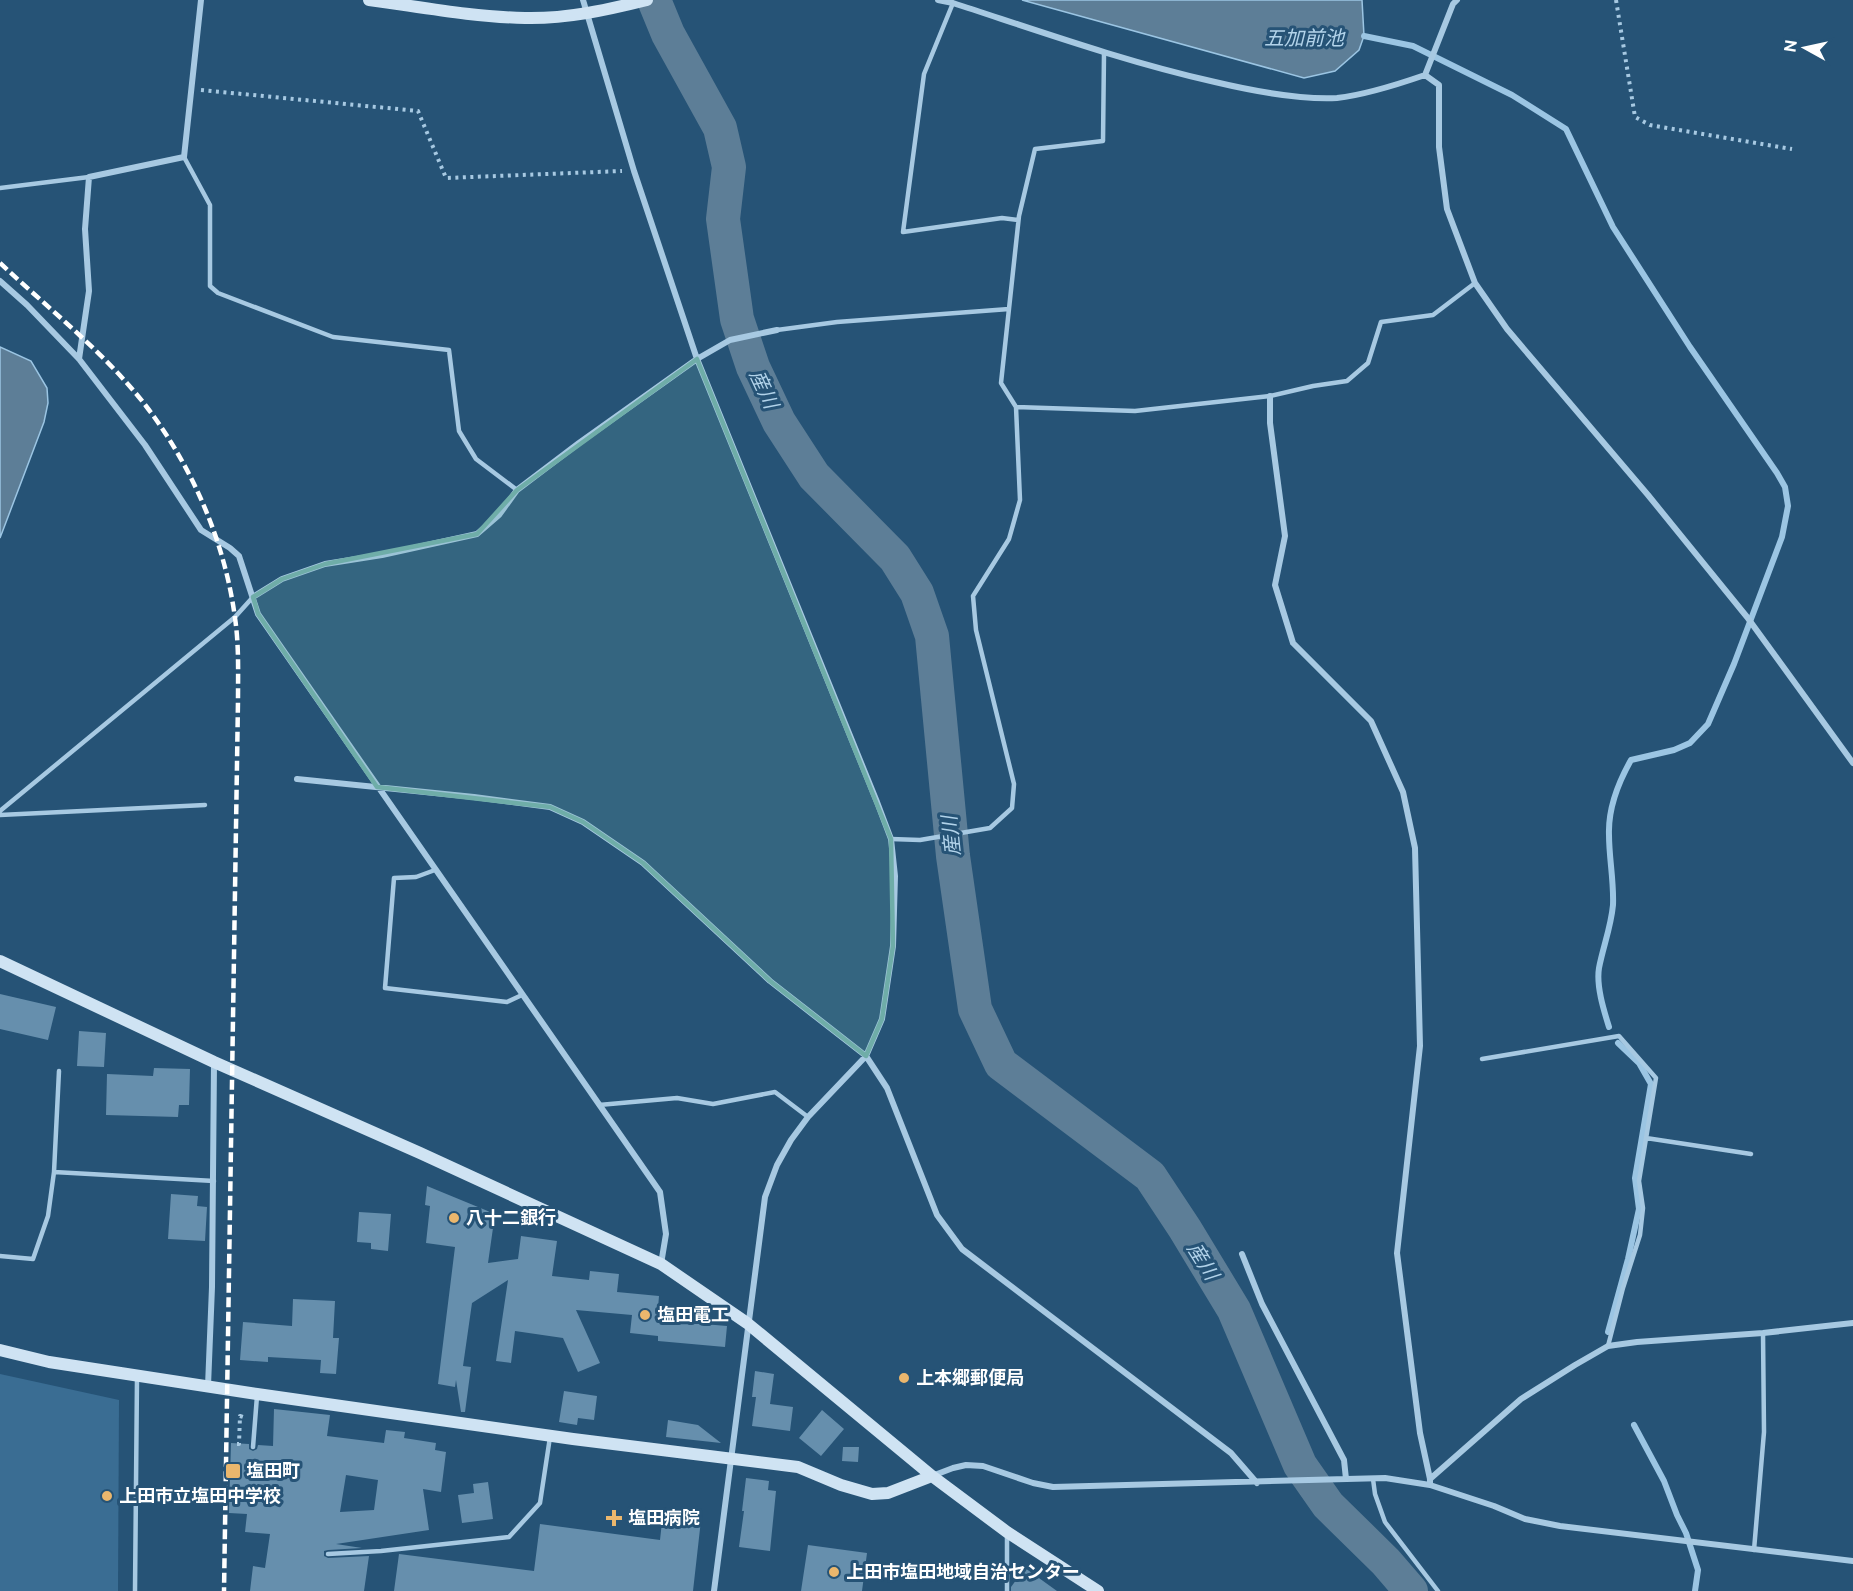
<svg xmlns="http://www.w3.org/2000/svg" width="1853" height="1591" font-family="'Public Sans','Noto Sans JP',sans-serif">
  <rect width="100%" height="100%" fill="#265376"/>
  <!-- green -->
  <path fill="#3a6d93" d="M0,1374L119,1400L118,1591H0Z"/>
  <!-- water -->
  <path fill="#5d7e97" stroke="#9bc5e3" stroke-width="1.5" d="M1022,0H1362L1364,36L1359,50L1335,71L1304,78Z
    M0,347L31,361L47,388L48,403L44,422L0,538Z"/>
  <g fill="none" stroke-linecap="round" stroke-linejoin="round">
    <!-- stream -->
    <path stroke="#9bc5e3" stroke-width="6" d="M1364,36L1413,46L1512,95L1566,129L1613,227L1690,347L1777,473L1785,487L1788,506L1782,537L1734,664L1708,724L1690,743L1674,750L1631,760C1618,783 1608,809 1609,835C1609,858 1614,881 1613,905C1611,927 1603,947 1599,968C1596,986 1604,1011 1609,1027
      M1608,1332L1628,1259L1639,1209L1635,1178L1651,1084L1639,1063L1618,1043
      M1634,1425L1664,1481L1677,1515L1686,1533L1698,1570L1695,1591"/>
    <!-- river -->
    <path stroke="#5d7e97" stroke-width="34" d="M654,0L668,34L720,128L729,167L723,219L737,319L753,367L779,422L814,476L895,558L917,593L932,636L953,856L975,1009L1001,1064L1150,1176L1185,1229L1234,1310L1300,1465L1328,1505L1386,1562L1411,1591"/>
  </g>
  <!-- building -->
  <path fill="#668fad" fill-rule="evenodd" d="M0,994L56,1007L48,1040L0,1029Z
    M79,1031L106,1033L104,1067L77,1066Z
    M154,1068L190,1069L189,1105H179L178,1117L106,1115L107,1074L153,1076Z
    M427,1186L495,1214L488,1263L518,1259L521,1236L557,1241L552,1276L589,1280L590,1271L619,1274L617,1292L659,1296L657,1320L727,1326L725,1347L658,1341V1336L630,1333L632,1315L576,1310L600,1363L578,1372L563,1338L515,1331L511,1363L496,1361L508,1280L472,1303L463,1366L471,1367L465,1412H461L456,1380L455,1387L438,1384L455,1247L426,1243L430,1206L425,1205Z
    M171,1194L198,1196L197,1206L207,1207L205,1241L168,1239Z
    M359,1212L391,1214L388,1251L371,1249V1243L357,1242Z
    M293,1299L335,1301L333,1338H339L336,1374L320,1373L321,1360L268,1357V1362L240,1360L243,1322L292,1326Z
    M755,1371L774,1374L770,1404L793,1407L790,1431L752,1426L756,1397H752Z
    M564,1391L597,1396L594,1420L578,1418L577,1425L559,1422Z
    M274,1409L330,1415L327,1436L384,1443L386,1430L405,1432L404,1438L436,1443L435,1450L446,1452L441,1492L423,1489L429,1530L336,1544L362,1548L328,1550L324,1551V1556L328,1558L369,1556L364,1591H250L253,1566L265,1568L270,1534L245,1532L247,1514L229,1513L231,1443L249,1444V1449L253,1451L257,1449L258,1445L273,1446ZM346,1475L378,1480L374,1510L340,1512Z
    M822,1410L844,1429L821,1456L799,1438Z
    M668,1420L698,1425L721,1443L666,1437Z
    M843,1447H859L858,1462L842,1461Z
    M746,1478L769,1481L768,1490L776,1491L770,1551L739,1547L744,1511H742Z
    M488,1482L493,1519L462,1523L458,1495L474,1493L473,1484Z
    M672,1516L701,1520L693,1591H394L399,1554L534,1571L540,1524L660,1540L662,1522L671,1524Z
    M808,1545L867,1553L862,1591H801Z
    M1025,1568L1057,1591H1011V1587Z"/>
  <g fill="none" stroke-linecap="round" stroke-linejoin="round">
    <!-- path -->
    <path stroke="#a7c9e2" stroke-width="4" stroke-dasharray="3 4.5" stroke-linecap="butt" d="M1616,0L1635,117L1650,125L1792,149
      M201,90L418,111L446,178L622,171
      M237,1444H239L240,1416L243,1417"/>
    <!-- lane -->
    <path stroke="#a7c9e2" stroke-width="4.5" d="M953,3L924,74L903,232L1002,218L1018,220
      M184,157L210,205V286L218,293L333,337L449,350L459,431L476,459L517,490
      M0,188L89,177
      M777,330L837,322L1009,309
      M1016,407L1135,411L1270,396L1313,386L1347,381L1368,363L1381,322L1433,315L1475,283
      M0,811L235,617L253,597
      M0,815L205,805
      M891,839L920,840L990,828L1012,808L1014,784L976,630L973,596L1009,539L1020,500L1016,407L1001,383L1019,216L1035,149L1103,141L1104,53
      M435,870L416,877L394,878L385,988L507,1002L522,995
      M1482,1059L1619,1036L1656,1078L1639,1181L1643,1208L1640,1235L1623,1288L1608,1346
      M59,1071L54,1172L214,1181
      M599,1105L677,1098L713,1104L775,1092L808,1117
      M1646,1138L1751,1154
      M0,1256L33,1259L48,1216L54,1172
      M253,1447L257,1396
      M1373,1479L1375,1494L1385,1522L1438,1591
      M1754,1550L1764,1432L1763,1333
      M328,1554L381,1551L509,1537L540,1503L550,1437
      M135,1591L137,1378
      M1007,1591V1535"/>
    <!-- street -->
    <path stroke="#a7c9e2" stroke-width="6" d="M583,0L634,171L697,359L877,802L891,839L895,876L893,946L882,1019L866,1056L808,1117L791,1140L777,1165L765,1197L714,1591
      M938,0L953,3C1039,31 1126,62 1215,82C1253,91 1298,100 1337,98C1364,95 1399,84 1425,75L1453,4L1457,0
      M1425,75L1439,85V147L1447,209L1475,283L1507,329L1648,495L1747,617L1853,763
      M0,281L27,305L79,359L145,445L201,530L230,548L239,556L258,614L660,1192L666,1234L661,1264
      M79,359L89,291L85,229L89,177L184,157L201,0
      M1270,396V423L1285,536L1275,585L1293,643L1371,721L1403,792L1415,848L1420,1046L1397,1253L1420,1433L1430,1479V1485
      M253,597L282,579L325,564L382,555L477,534L499,515L517,490L579,443L697,359L730,340L777,330
      M297,779L474,797L550,807L583,822L643,863L770,981L866,1056L887,1088L937,1215L962,1249L1231,1453L1257,1483
      M1242,1254L1262,1304L1344,1460L1346,1479
      M208,1386L212,1287L214,1063
      M932,1476L953,1468L966,1465L983,1466L1033,1483L1053,1487L1385,1478L1430,1485L1494,1506L1525,1519L1560,1526L1853,1561
      M1430,1479L1521,1399L1575,1365L1608,1346L1637,1342L1763,1333L1853,1323"/>
    <!-- secondary -->
    <path stroke="#cfe3f3" stroke-width="12" d="M369,0C421,7 473,17 525,18C566,19 607,10 647,0
      M0,961L214,1062L420,1153L661,1264L747,1323L932,1476L1007,1532L1098,1591
      M0,1350L49,1362L257,1394L573,1439L798,1467L841,1485L872,1494L888,1493L932,1476"/>
    <!-- rail -->
    <path stroke="#fff" stroke-width="4.5" stroke-dasharray="10 4.5" stroke-linecap="butt" d="M0,263C48,308 106,354 146,406C192,466 225,542 235,618C239,645 238,672 238,700L224,1591"/>
  </g>
  <!-- marked area -->
  <path fill="#6fada8" fill-opacity="0.2" stroke="#6fada8" stroke-width="4.5" stroke-linejoin="round" d="M697,359L891,839L893,946L882,1019L866,1056L770,981L643,863L583,822L550,807L377,787L258,614L253,597L282,579L325,564L477,534L517,490Z"/>
  <!-- markers -->
  <g fill="#ebb76d" stroke="#265376" stroke-width="2">
    <circle cx="454" cy="1218" r="6"/>
    <circle cx="645" cy="1315" r="6"/>
    <circle cx="904" cy="1378" r="6"/>
    <rect x="225" y="1463" width="16" height="16" rx="3"/>
    <circle cx="107" cy="1496" r="6"/>
    <path d="M611 1509h6v6h6v6h-6v6h-6v-6h-6v-6h6z"/>
    <circle cx="834" cy="1572" r="6"/>
  </g>
  <g text-anchor="middle" stroke-width="6" stroke-linejoin="round" paint-order="stroke">
    <!-- poi labels -->
    <g font-size="18" font-weight="bold" fill="#fff" stroke="#265376" text-anchor="start">
      <text x="466" y="1224">八十二銀行</text>
      <text x="657" y="1321">塩田電工</text>
      <text x="916" y="1384">上本郷郵便局</text>
      <text x="246" y="1477">塩田町</text>
      <text x="119" y="1502">上田市立塩田中学校</text>
      <text x="628" y="1524">塩田病院</text>
      <text x="846" y="1578">上田市塩田地域自治センター</text>
    </g>
    <!-- water labels -->
    <g font-size="20" font-style="italic" fill="#b2d3ea" stroke="#265376">
      <text x="1304" y="45">五加前池</text>
      <text transform="translate(764 389) rotate(65)" y="7">産川</text>
      <text transform="translate(951 836) rotate(-96)" y="7">産川</text>
      <text transform="translate(1203 1261) rotate(58)" y="7">産川</text>
    </g>
  </g>
  <!-- north arrow -->
  <g transform="translate(1805 48) rotate(278)" stroke="#265376" stroke-width="4.5" paint-order="stroke">
  <path d="M0-4.5L10 22L0 15L-10 22Z" fill="#ffffff"/>
  <text y="-9" font-size="16" font-weight="bold" text-anchor="middle" fill="#ffffff">N</text>
  </g>
</svg>
